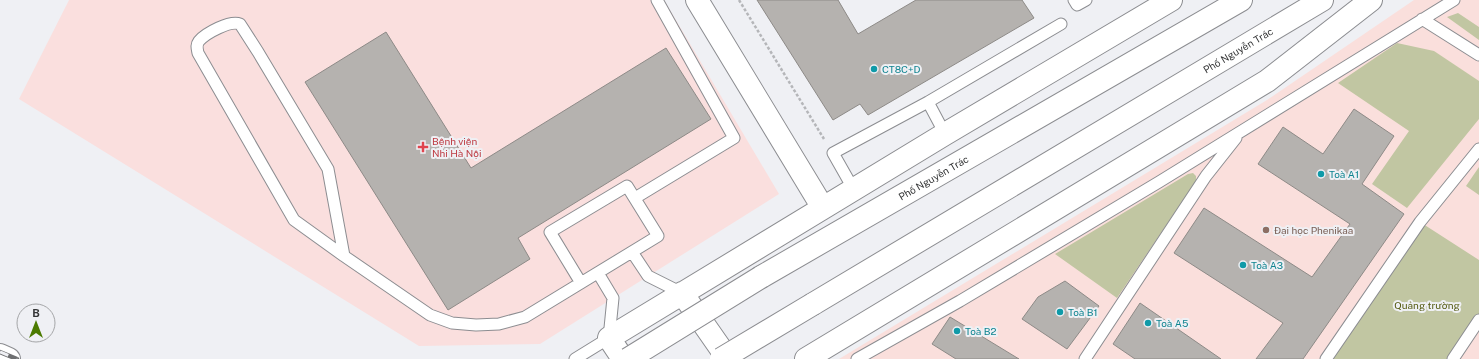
<svg xmlns="http://www.w3.org/2000/svg" width="1479" height="359" font-family="'Public Sans',sans-serif">
  <rect width="100%" height="100%" fill="#eff0f4"/>
  <!-- education -->
  <path fill="#fadfdc" d="M1414,0H1479V359H839L1267,100Z"/>
  <!-- medical -->
  <path fill="#fadfde" d="M69,0H664L779,194L540,344L419,346L19,99Z"/>
  <!-- green -->
  <path fill="#c1c6a2" d="M1458,13L1479,27V40L1447,17Z
    M1397,43L1434,51L1479,81V119L1407,208L1372,184L1409,131L1338,83Z
    M1479,167V195L1466,186Z
    M1193,173L1196,176V181L1117,298L1055,254L1188,174Z
    M1420,222L1479,260V320L1453,359H1326Z"/>
  <!-- building -->
  <path fill="#b5b2af" stroke="#8d8a87" d="M757,0H838L858,34L916,0H1022L1034,18L868,115L860,104L833,120Z
    M386,32L471,168L666,48L711,119L518,238L530,259L448,310L305,82Z
    M1354,109L1394,136L1362,184L1404,214L1303,359H1256L1283,323L1174,253L1204,208L1312,277L1350,224L1258,164L1283,127L1323,154Z
    M1065,281L1099,306L1067,349L1022,319L1038,297Z
    M1140,303L1221,359H1135L1113,344Z
    M950,317L1019,359H956L932,344Z"/>
  <g fill="none" stroke-linecap="round" stroke-linejoin="round">
    <defs>
      <path id="lane" d="M1074,0L1077,5L1086,0
        M1422,19L1479,55
        M928,102L945,134
        M854,190L833,153L928,102L1061,24
        M635,198L734,138L657,0
        M632,252L648,276L682,293
        M344,256L328,169L258,52L240,24C230,20 206,33 199,41C196,45 197,48 198,53L294,220L344,256L430,315L452,323L476,325L499,324L525,317L658,236L627,186L550,232L581,283
        M575,359L609,338L613,298L598,273
        M857,359L960,301L1159,182L1454,0
        M1085,359L1206,176L1236,138
        M1326,359L1420,222L1479,149
        M1453,359L1479,320"/>
      <path id="street" d="M697,0L823,208
        M682,293L728,359
        M0,355L9,359
        M623,359L609,338L945,134L1171,0
        M806,359L1267,81L1371,0"/>
      <g id="secondary">
        <path id="s1" d="M761,277L1241,0"/>
        <path id="s2" d="M813,304L1322,0"/>
      </g>
    </defs>
    <!-- lane casing -->
    <use href="#lane" stroke="#8c8d91" stroke-width="13"/>
    <!-- street casing -->
    <use href="#street" stroke="#8c8d91" stroke-width="24"/>
    <!-- secondary casing -->
    <use href="#secondary" stroke="#8c8d91" stroke-width="24"/>
    <!-- path -->
    <path stroke="#b5b6b9" stroke-width="2.5" stroke-dasharray="3 2" stroke-linecap="butt" d="M739,0L824,139"/>
    <!-- lane -->
    <use href="#lane" stroke="#fff" stroke-width="11"/>
    <!-- street -->
    <use href="#street" stroke="#fff" stroke-width="22"/>
    <!-- secondary -->
    <use href="#secondary" stroke="#fff" stroke-width="22"/>
    <defs>
      <path id="rail" d="M0,352L17,359"/>
    </defs>
    <!-- rail casing -->
    <use href="#rail" stroke="#6e6f71" stroke-width="4.5"/>
    <!-- rail -->
    <use href="#rail" stroke="#eff0f4" stroke-width="3" stroke-dasharray="9" stroke-linecap="butt"/>
    <defs>
      <path id="secondary-bridge" d="M628,359L761,277
        M721,359L813,304"/>
    </defs>
    <!-- secondary-bridge casing -->
    <use href="#secondary-bridge" stroke="#8c8d91" stroke-width="24" stroke-linecap="butt"/>
    <!-- secondary-bridge -->
    <use href="#secondary-bridge" stroke="#fff" stroke-width="22"/>
  </g>
  <!-- markers -->
  <g fill="#0f9aa8" stroke="#eff0f4" stroke-width="1.5">
    <circle cx="874" cy="69" r="4"/>
    <circle cx="1321" cy="174" r="4"/>
    <circle cx="1243" cy="265" r="4"/>
    <circle cx="1060" cy="312" r="4"/>
    <circle cx="1148" cy="323" r="4"/>
    <circle cx="957" cy="331" r="4"/>
  </g>
  <path fill="#e0444e" stroke="#eff0f4" stroke-width="1.5" d="M421 141h4v4h4v4h-4v4h-4v-4h-4v-4h4z"/>
  <circle fill="#8d6e63" stroke="#eff0f4" stroke-width="1.5" cx="1266" cy="230" r="4"/>
  <g text-anchor="middle" stroke-width="4" stroke-linejoin="round" paint-order="stroke">
    <!-- street labels -->
    <g font-size="10" fill="#353637" stroke="#eff0f4">
      <text dy="4" stroke="none"><textPath href="#s2" startOffset="495">Phố Nguyễn Trác</textPath></text>
      <text dy="4" stroke="none"><textPath href="#s1" startOffset="199">Phố Nguyễn Trác</textPath></text>
    </g>
    <!-- culture labels -->
    <g font-size="10" fill="#0d838f" stroke="#eff0f4" text-anchor="start">
      <text x="882" y="73">CT8C+D</text>
      <text x="1329" y="178">Toà A1</text>
      <text x="1251" y="269">Toà A3</text>
      <text x="1068" y="316">Toà B1</text>
      <text x="1156" y="327">Toà A5</text>
      <text x="965" y="335">Toà B2</text>
    </g>
    <!-- health labels -->
    <g font-size="10" fill="#be3a42" stroke="#eff0f4" text-anchor="start">
      <text x="432" y="145">Bệnh viện<tspan x="432" dy="12">Nhi Hà Nội</tspan></text>
    </g>
    <!-- education labels -->
    <g font-size="10" fill="#785e54" stroke="#eff0f4" text-anchor="start">
      <text x="1274" y="234">Đại học Phenikaa</text>
    </g>
    <!-- park labels -->
    <g font-size="10" fill="#555b12" stroke="#eff0f4">
      <text x="1427" y="309">Quảng trường</text>
    </g>
  </g>
  <!-- north arrow -->
  <g transform="translate(36 323)"><circle r="19" fill="#eff0f4" stroke="#a5a6a8"/>
  <path d="M0-3L7 15L0 10L-7 15Z" fill="#4b7a00"/>
  <text y="-6" font-size="11" font-weight="bold" text-anchor="middle" fill="#353637">B</text>
  </g>
</svg>
